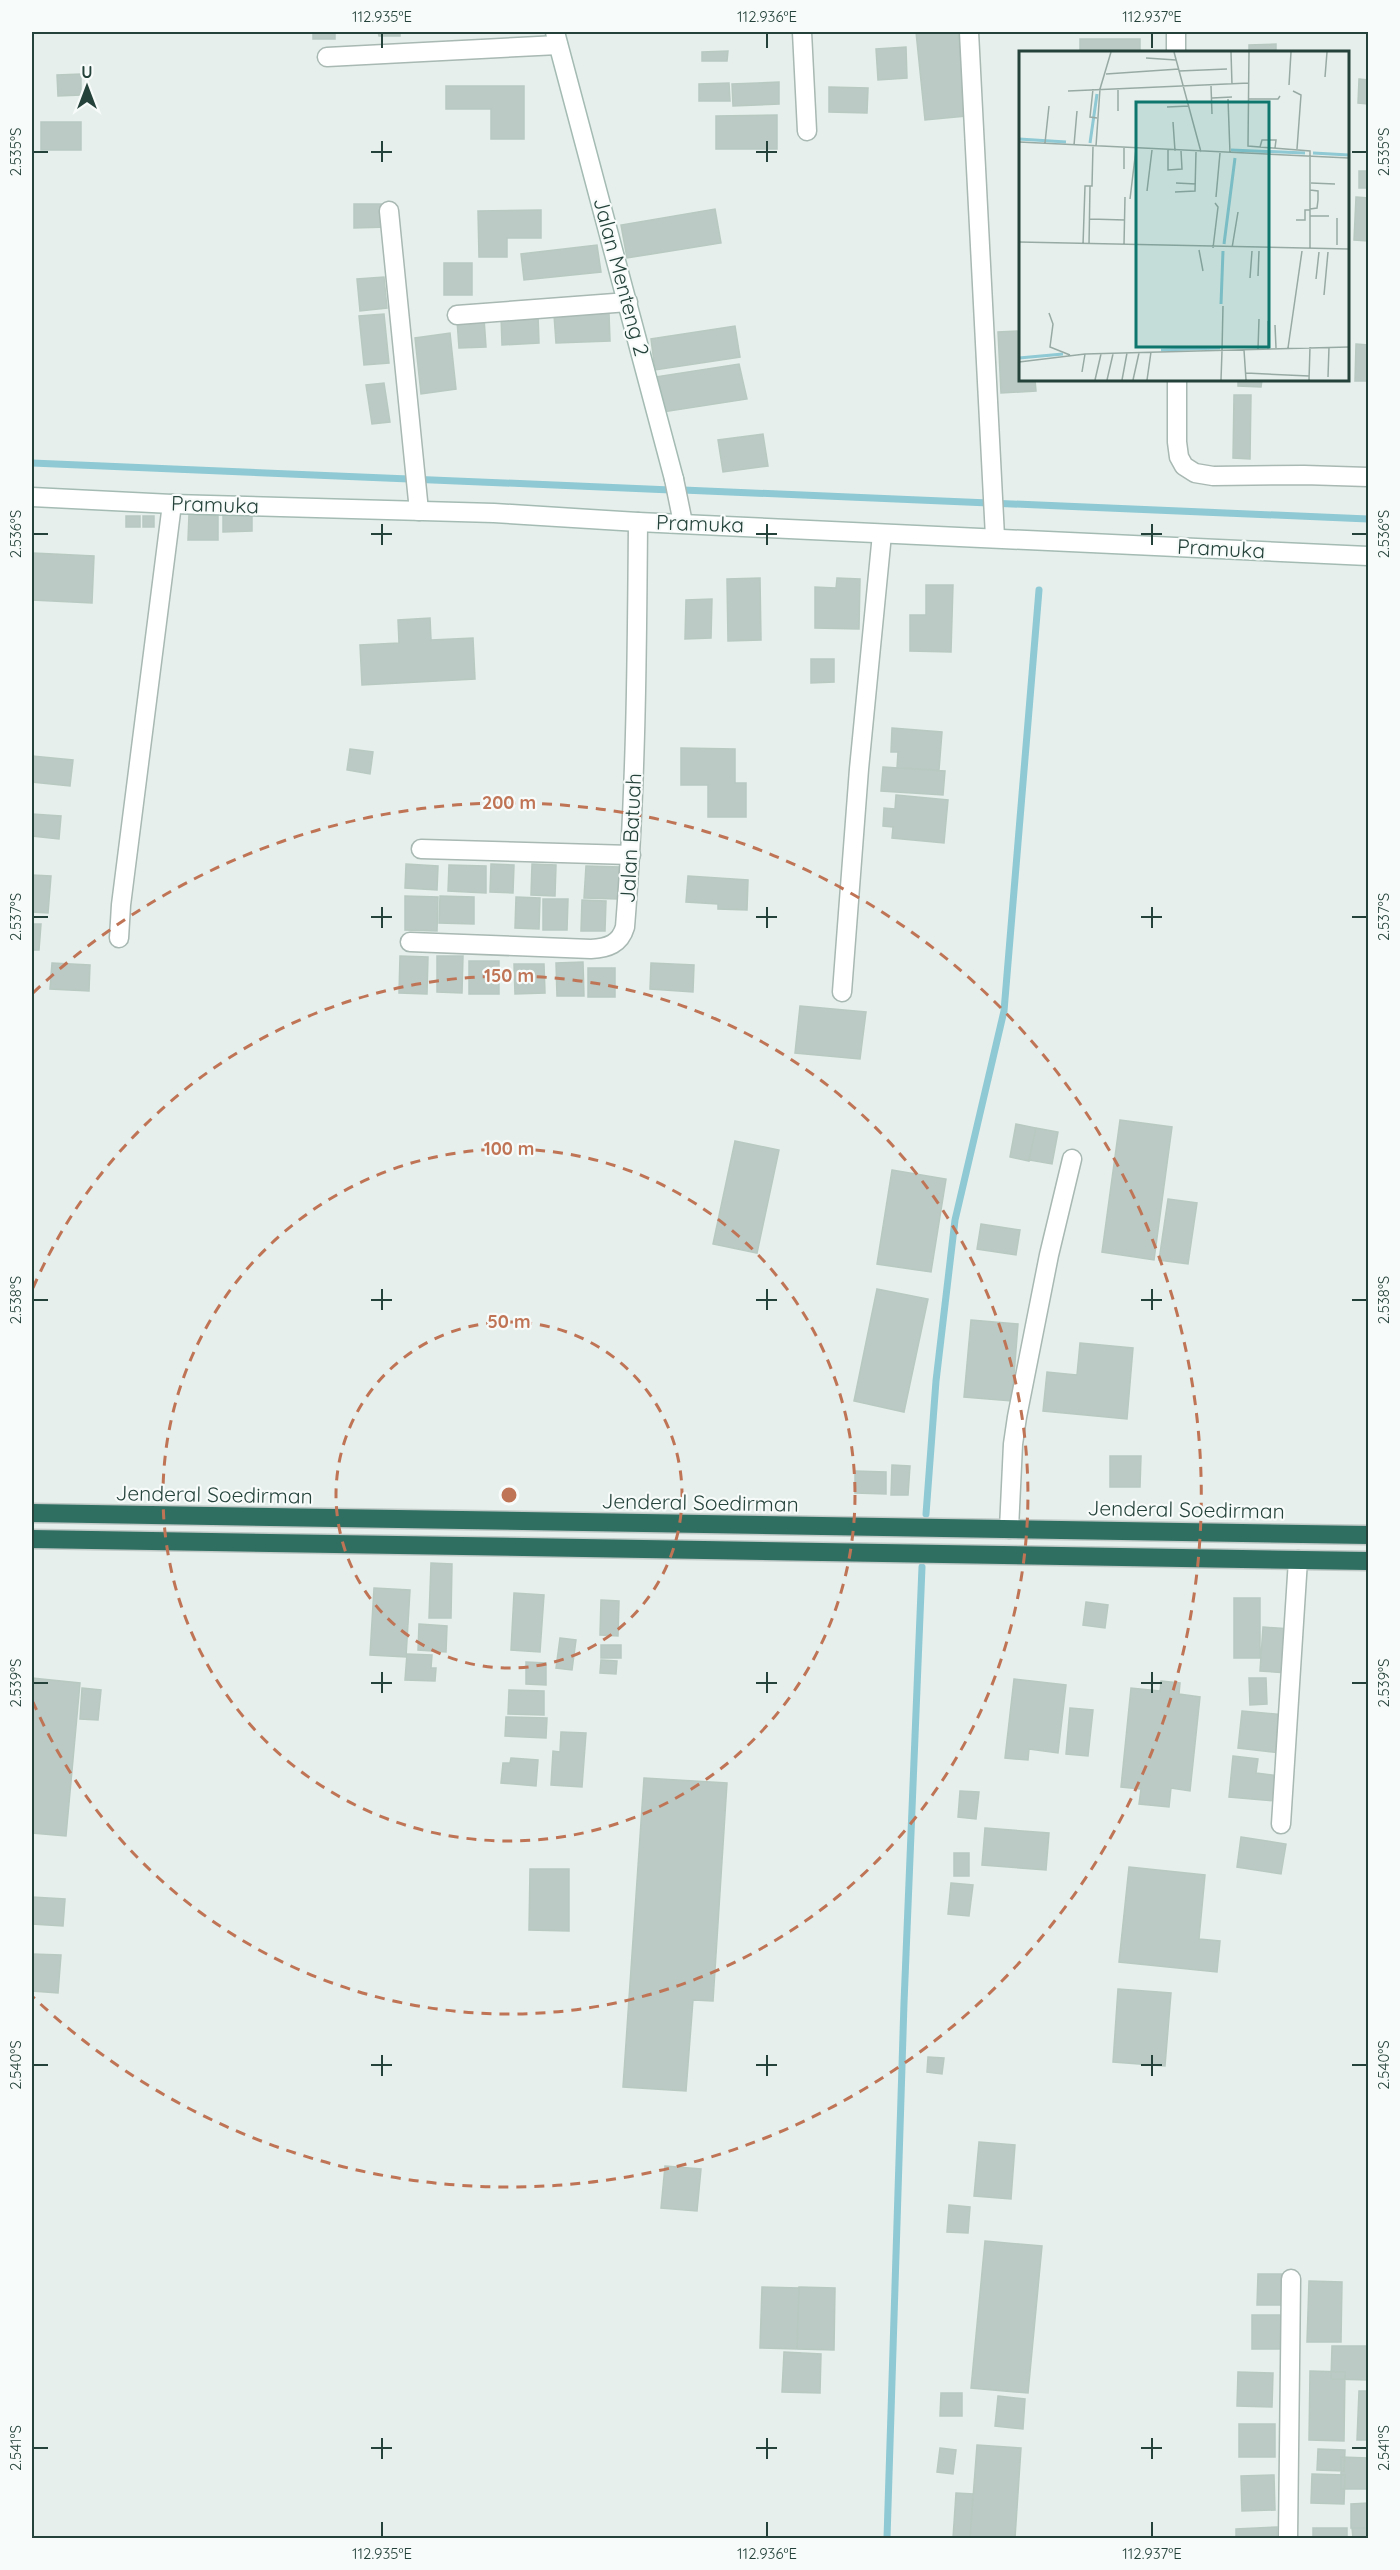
<svg xmlns="http://www.w3.org/2000/svg" width="1400" height="2570" font-family="Quicksand,sans-serif">
  <rect width="100%" height="100%" fill="#e6efeb"/>
  <g fill="none" stroke-linecap="round" stroke-linejoin="round">
    <!-- stream -->
    <path stroke="#8ec9d4" stroke-width="7" d="M32,463L671,490
      M683,490L1368,519
      M926,1514L936,1381L955,1220L1004,1011L1039,590
      M887,2538L904,2003L922,1567"/>
  </g>
  <!-- building -->
  <path fill="#bbcac4" stroke="#b8c9c2" stroke-width="1.5" d="M313,32H335V39H313Z
    M378,32H400V36H379Z
    M916,32H958L966,116L925,120Z
    M1080,39H1140V52H1080Z
    M1276,44V52H1249V45Z
    M906,47L907,78L878,80L876,49Z
    M728,51L727,61H702V52Z
    M81,74V95L58,96L57,75Z
    M1359,79L1368,80V104L1358,103Z
    M779,82V104L733,106L732,84Z
    M729,83L730,101H699V84Z
    M446,86H524V139H491V109H446Z
    M829,87L868,88L867,113L829,112Z
    M777,115V149H716V116Z
    M41,122H81V150H41Z
    M1359,171H1368V188H1359Z
    M1356,197L1368,198V241L1354,240Z
    M354,204H387L388,227L354,228Z
    M715,209L721,243L627,258L621,225Z
    M541,210V238H507V257H479L478,211Z
    M597,245L601,272L524,280L521,254Z
    M444,263H472V295H444Z
    M384,277L387,308L360,311L357,279Z
    M609,313L610,341L556,343L554,315Z
    M384,314L389,363L364,365L359,316Z
    M538,315L539,343L502,345L501,316Z
    M484,318L486,347L459,348L457,320Z
    M735,326L740,357L655,370L651,339Z
    M1020,331V380H1035L1036,391L1001,393L998,332Z
    M450,333L456,389L421,394L415,338Z
    M1356,344L1368,345V381H1355Z
    M739,364L747,399L663,412L655,377Z
    M1238,380H1262L1261,387L1238,386Z
    M384,383L390,422L372,424L366,385Z
    M1234,395H1251L1250,459L1233,458Z
    M763,434L768,466L723,472L718,440Z
    M189,514L218,516V540H188Z
    M223,515H252V531L223,532Z
    M126,516H140V527H126Z
    M143,516H154V527H143Z
    M33,553L94,556L92,603L32,600Z
    M760,578L761,640L728,641L727,579Z
    M837,578L860,579L859,629L815,628V587L836,588Z
    M926,585H953L951,652L910,651V615H926Z
    M712,599L711,638L685,639L686,600Z
    M430,618L431,640L473,638L475,679L362,685L360,645L399,643L398,620Z
    M811,659H834V682L811,683Z
    M892,728L942,732L939,770L897,768L898,752H891Z
    M681,748L735,749V783H746V817H708V785H681Z
    M350,749L373,752L370,774L347,770Z
    M32,756L73,760L70,786L32,782Z
    M883,767L945,771L943,795L881,791Z
    M896,795L948,800L944,843L892,838L893,827L883,826L884,808L895,809Z
    M32,814L61,816L59,839L32,836Z
    M406,864L438,866L437,890L405,888Z
    M491,864L514,865L513,893L490,892Z
    M532,864L556,865L555,896L531,895Z
    M449,865L486,866V893L448,891Z
    M586,866L620,867L618,899L584,898Z
    M32,875L51,876L48,913L32,912Z
    M688,876L748,880L747,910L718,909V904L686,902Z
    M405,896L438,897L437,931L405,930Z
    M440,896L474,897V924L439,923Z
    M516,897L540,898L539,929L515,928Z
    M543,899H568L567,930H543Z
    M582,900L606,901L605,931H581Z
    M32,924H41L39,950H32Z
    M400,956L428,957L427,994L399,993Z
    M437,956H463L462,993L437,992Z
    M469,961H499V994H469Z
    M583,962L584,996H557L556,963Z
    M52,963L90,965L89,991L50,989Z
    M651,963L694,965L693,992L650,989Z
    M514,964H544L545,993L515,994Z
    M588,968H615V997H588Z
    M800,1006L866,1012L860,1059L795,1053Z
    M1120,1120L1172,1127L1154,1260L1102,1252Z
    M1016,1124L1036,1128L1029,1161L1010,1157Z
    M1036,1128L1058,1132L1052,1164L1029,1160Z
    M735,1141L779,1150L757,1253L713,1244Z
    M892,1170L946,1179L931,1272L877,1264Z
    M1168,1199L1197,1203L1188,1264L1159,1260Z
    M981,1224L1020,1230L1016,1255L977,1249Z
    M877,1289L928,1299L904,1412L854,1401Z
    M971,1320L1018,1324L1012,1401L964,1397Z
    M1080,1343L1133,1348L1127,1419L1043,1411L1047,1372L1077,1375Z
    M1110,1456H1141L1140,1487H1110Z
    M892,1465L910,1466L908,1495H891Z
    M855,1471L886,1472V1494L855,1493Z
    M431,1563L452,1564L451,1618H429Z
    M374,1588L410,1590L406,1657L370,1655Z
    M514,1593L544,1595L540,1652L511,1650Z
    M1234,1598H1260V1658H1234Z
    M601,1600L619,1601L618,1636L600,1635Z
    M1086,1602L1108,1605L1105,1628L1083,1625Z
    M419,1624L447,1626L446,1652L418,1650Z
    M1263,1627L1291,1629L1288,1673L1260,1671Z
    M560,1638L576,1640L572,1670L556,1668Z
    M601,1645H621V1658H601Z
    M407,1654L432,1655L431,1668H436L435,1681L405,1680Z
    M601,1660L617,1661L616,1674L600,1673Z
    M526,1662L546,1663V1685L526,1684Z
    M32,1678L80,1683L66,1836L32,1833Z
    M1249,1678H1266L1267,1704L1250,1705Z
    M1014,1679L1066,1685L1058,1753L1029,1749L1028,1760L1005,1758Z
    M1161,1681L1180,1683L1179,1694L1200,1697L1190,1791L1171,1788L1169,1807L1139,1804L1141,1789L1121,1787L1131,1688L1160,1691Z
    M82,1688L101,1690L98,1720L80,1719Z
    M509,1690L544,1691V1715L508,1714Z
    M1070,1708L1093,1710L1088,1756L1066,1754Z
    M1242,1711L1285,1715L1281,1753L1238,1748Z
    M506,1717L547,1718L546,1738L505,1736Z
    M561,1732L586,1733L582,1787L551,1785L553,1751L560,1752Z
    M1233,1756L1258,1759L1256,1773L1279,1776L1276,1801L1229,1797Z
    M511,1758L538,1760L536,1786L501,1783L503,1763H510Z
    M644,1778L727,1783L713,2001L693,2000L686,2091L623,2087Z
    M960,1791L979,1792L976,1819L958,1817Z
    M985,1828L1049,1833L1046,1870L982,1865Z
    M1241,1837L1286,1844L1281,1874L1237,1867Z
    M954,1853H969V1876H954Z
    M1129,1867L1205,1875L1199,1939L1220,1941L1217,1972L1119,1962Z
    M530,1869H569V1931L529,1930Z
    M951,1883L973,1885L969,1916L948,1914Z
    M32,1897L65,1899L63,1926L32,1924Z
    M32,1954L61,1955L58,1993L32,1991Z
    M1118,1989L1171,1993L1165,2066L1113,2062Z
    M928,2057L944,2058L942,2074L927,2072Z
    M979,2142L1015,2145L1011,2199L974,2196Z
    M665,2166L701,2169L697,2211L661,2208Z
    M949,2205L970,2207L968,2233L947,2232Z
    M985,2241L1042,2246L1028,2393L971,2388Z
    M1258,2274H1284V2305H1257Z
    M1309,2281L1342,2282L1341,2342H1307Z
    M762,2287L799,2288L797,2349L760,2348Z
    M799,2287L835,2288L834,2350L797,2349Z
    M1252,2315H1281L1282,2349H1252Z
    M1332,2346H1368V2380L1331,2379Z
    M784,2352L821,2354L820,2393L782,2392Z
    M1310,2371L1345,2372L1344,2441L1309,2440Z
    M1238,2372L1273,2373L1272,2407L1237,2406Z
    M1359,2391H1368V2440H1357Z
    M941,2393H962V2416H940Z
    M998,2396L1025,2399L1023,2429L995,2426Z
    M1239,2424H1275V2457H1239Z
    M977,2445L1021,2448L1015,2538H970Z
    M940,2448L956,2450L953,2474L937,2472Z
    M1318,2449L1345,2450L1344,2471L1317,2470Z
    M1341,2457L1368,2458V2489H1341Z
    M1312,2474L1345,2475L1344,2504L1311,2503Z
    M1274,2475L1275,2510L1242,2511L1241,2476Z
    M956,2493L973,2494L970,2538H953Z
    M1368,2503V2528H1351V2504Z
    M1277,2527V2538H1236V2529Z
    M1313,2528H1347V2538H1313Z
    M1352,2528H1368V2538H1353Z"/>
  <g fill="none" stroke-linecap="round" stroke-linejoin="round">
    <defs>
      <path id="street" d="M802,32L807,131
        M969,32L995,537
        M1176,32V52
        M327,57L558,45
        M389,211L419,511
        M457,315L628,302
        M1177,380V442L1179,457L1184,466L1195,473L1213,476L1304,475L1368,477
        M674,479L683,523
        M421,849L631,855
        M119,938L121,905L172,504
        M410,942L591,949C608,948 620,944 625,927C636,792 637,657 638,522
        M842,992L859,769L882,534
        M1009,1529L1013,1444L1017,1417L1049,1255L1072,1159
        M1281,1824L1298,1560
        M1288,2538L1291,2279"/>
      <path id="secondary" d="M555,32L674,479
        M32,497L172,504L494,513L638,522L1368,556"/>
      <path id="highway" d="M32,1513L1368,1535
        M32,1539L1368,1561"/>
    </defs>
    <!-- street casing -->
    <use href="#street" stroke="#a8b8b2" stroke-width="21"/>
    <!-- secondary casing -->
    <use href="#secondary" stroke="#a4bbb3" stroke-width="21"/>
    <!-- highway casing -->
    <use href="#highway" stroke="#c2cac8" stroke-width="21"/>
    <!-- street -->
    <use href="#street" stroke="#fff" stroke-width="18"/>
    <!-- secondary -->
    <use href="#secondary" stroke="#fff" stroke-width="18"/>
    <!-- highway -->
    <use href="#highway" stroke="#2f6f62" stroke-width="18"/>
  </g>
  <!-- ticks -->
  <path fill="none" stroke="#24423a" stroke-width="2" d="M382,33V48M767,33V48M1152,33V48M382,141V162M767,141V162M33,152H48M371,152H392M756,152H777M1352,152H1367M382,524V545M767,524V545M1152,524V545M33,534H48M371,534H392M756,534H777M1141,534H1162M1352,534H1367M382,907V928M767,907V928M1152,907V928M33,917H48M371,917H392M756,917H777M1141,917H1162M1352,917H1367M382,1289V1310M767,1289V1310M1152,1289V1310M33,1300H48M371,1300H392M756,1300H777M1141,1300H1162M1352,1300H1367M382,1672V1693M767,1672V1693M1152,1672V1693M33,1683H48M371,1683H392M756,1683H777M1141,1683H1162M1352,1683H1367M382,2055V2076M767,2055V2076M1152,2055V2076M33,2065H48M371,2065H392M756,2065H777M1141,2065H1162M1352,2065H1367M382,2438V2459M767,2438V2459M1152,2438V2459M33,2448H48M371,2448H392M756,2448H777M1141,2448H1162M1352,2448H1367M382,2522V2537M767,2522V2537M1152,2522V2537"/>
  <!-- distance rings -->
  <g fill="none" stroke="#c07456" stroke-width="3" stroke-dasharray="10 8">
    <circle cx="509" cy="1495" r="173"/>
    <circle cx="509" cy="1495" r="346"/>
    <path d="M33 1288A519 519 0 1 1 33 1702"/>
    <path d="M33 993A692 692 0 1 1 33 1997"/>
  </g>
  <g text-anchor="middle" stroke-width="4.5" stroke-linejoin="round" paint-order="stroke">
    <!-- street labels -->
    <g font-size="21" fill="#24423a" stroke="#f7fbf9">
      <text transform="translate(621 277) rotate(75)" y="7">Jalan Menteng 2</text>
      <text transform="translate(215 505) rotate(2)" y="7">Pramuka</text>
      <text transform="translate(700 524) rotate(2)" y="7">Pramuka</text>
      <text transform="translate(1221 549) rotate(3)" y="7">Pramuka</text>
      <text transform="translate(631 838) rotate(-87)" y="7">Jalan Batuah</text>
      <text transform="translate(214 1495) rotate(1)" y="7">Jenderal Soedirman</text>
      <text transform="translate(700 1503) rotate(1)" y="7">Jenderal Soedirman</text>
      <text transform="translate(1186 1510) rotate(1)" y="7">Jenderal Soedirman</text>
    </g>
  </g>
  <!-- overview -->
  <g transform="translate(1019 51)">
    <rect width="330" height="330" fill="#e6efeb"/>
    <path fill="none" stroke="#8ec9d4" stroke-width="3" d="M0,88L47,91M71,92L78,43M212,99L286,102M294,102L330,104M205,193L216,107M202,253L204,200M142,299L201,297M0,307L44,303"/>
    <path fill="none" stroke="#98aaa4" stroke-width="1.5" d="M155,1L182,101M212,1L213,34M230,1L229,95L291,100V198M127,7L157,9M160,20L208,18M87,23L160,18M306,26L308,1M270,34L272,1M192,35L193,63M74,38L71,66L78,67M99,38V60M49,40L230,32M274,40L282,44L278,98M193,47L213,46M209,48L211,102M229,48H259L261,45M148,56L170,55M154,71L156,100M0,91L330,107M26,92L30,55M55,94L58,60M77,95L81,38L92,1M241,96L243,89H257L256,97M149,99V119L163,118L162,100M105,118V97M157,132L177,133M292,132L316,133M128,140L133,99M156,141L176,140L177,101M197,146L201,102M111,148L117,98M291,158L298,157L299,149V140L291,139M291,165H310M71,168L106,169M277,169H286V159H291M0,191L330,198M64,194L66,135H73L74,95M70,194L71,135M105,194L106,146M318,194V167M194,197L199,156L196,152M213,197L219,161M180,199L184,220M239,225L240,200M231,227L233,200M297,228L300,201M305,244L309,201M30,262L34,273L31,296L51,304M249,270V298M256,274L257,297M269,297L283,200M239,298L240,268M225,299L227,329M203,300L204,255M0,311L66,303L330,296M63,321L66,303M227,322L290,325M309,326L310,296M76,329L82,303M88,329L94,303M103,329L108,302M114,329L120,302M128,329L132,301M202,329L203,300M290,329L291,296"/>
    <path fill="#0f766e" fill-opacity="0.15" stroke="#0f766e" stroke-width="3" d="M117,51H250V296H117Z"/>
    <rect width="330" height="330" fill="none" stroke="#24423a" stroke-width="3"/>
  </g>
  <circle cx="509" cy="1495" r="9" fill="#c07456" stroke="#f7fbf9" stroke-width="3"/>
  <g font-size="18" text-anchor="middle" font-weight="bold" fill="#c07456" stroke="#f7fbf9" stroke-width="4.5" stroke-linejoin="round" paint-order="stroke">
    <text x="509" y="809">200 m</text>
    <text x="509" y="982">150 m</text>
    <text x="509" y="1155">100 m</text>
    <text x="509" y="1328">50 m</text>
  </g>
  <!-- border -->
  <rect width="1400" height="2570" fill="none" stroke="#f7fbf9" stroke-width="66"/>
  <!-- north arrow -->
  <g transform="translate(87 87)" stroke="#f7fbf9" stroke-width="4.5" paint-order="stroke">
  <path d="M0-4.5L10 22L0 15L-10 22Z" fill="#24423a"/>
  <text y="-9" font-size="16" font-weight="bold" text-anchor="middle" fill="#24423a">U</text>
  </g>
  <rect x="33" y="33" width="1334" height="2504" fill="none" stroke="#24423a" stroke-width="2"/>
  <g font-size="15" text-anchor="middle" fill="#24423a">
    <text x="382" y="22">112.935°E</text>
    <text x="767" y="22">112.936°E</text>
    <text x="1152" y="22">112.937°E</text>
    <text transform="translate(16 152) rotate(-90)" y="5">2.535°S</text>
    <text transform="translate(1384 152) rotate(-90)" y="5">2.535°S</text>
    <text transform="translate(16 534) rotate(-90)" y="5">2.536°S</text>
    <text transform="translate(1384 534) rotate(-90)" y="5">2.536°S</text>
    <text transform="translate(16 917) rotate(-90)" y="5">2.537°S</text>
    <text transform="translate(1384 917) rotate(-90)" y="5">2.537°S</text>
    <text transform="translate(16 1300) rotate(-90)" y="5">2.538°S</text>
    <text transform="translate(1384 1300) rotate(-90)" y="5">2.538°S</text>
    <text transform="translate(16 1683) rotate(-90)" y="5">2.539°S</text>
    <text transform="translate(1384 1683) rotate(-90)" y="5">2.539°S</text>
    <text transform="translate(16 2065) rotate(-90)" y="5">2.540°S</text>
    <text transform="translate(1384 2065) rotate(-90)" y="5">2.540°S</text>
    <text transform="translate(16 2448) rotate(-90)" y="5">2.541°S</text>
    <text transform="translate(1384 2448) rotate(-90)" y="5">2.541°S</text>
    <text x="382" y="2559">112.935°E</text>
    <text x="767" y="2559">112.936°E</text>
    <text x="1152" y="2559">112.937°E</text>
  </g>
</svg>
